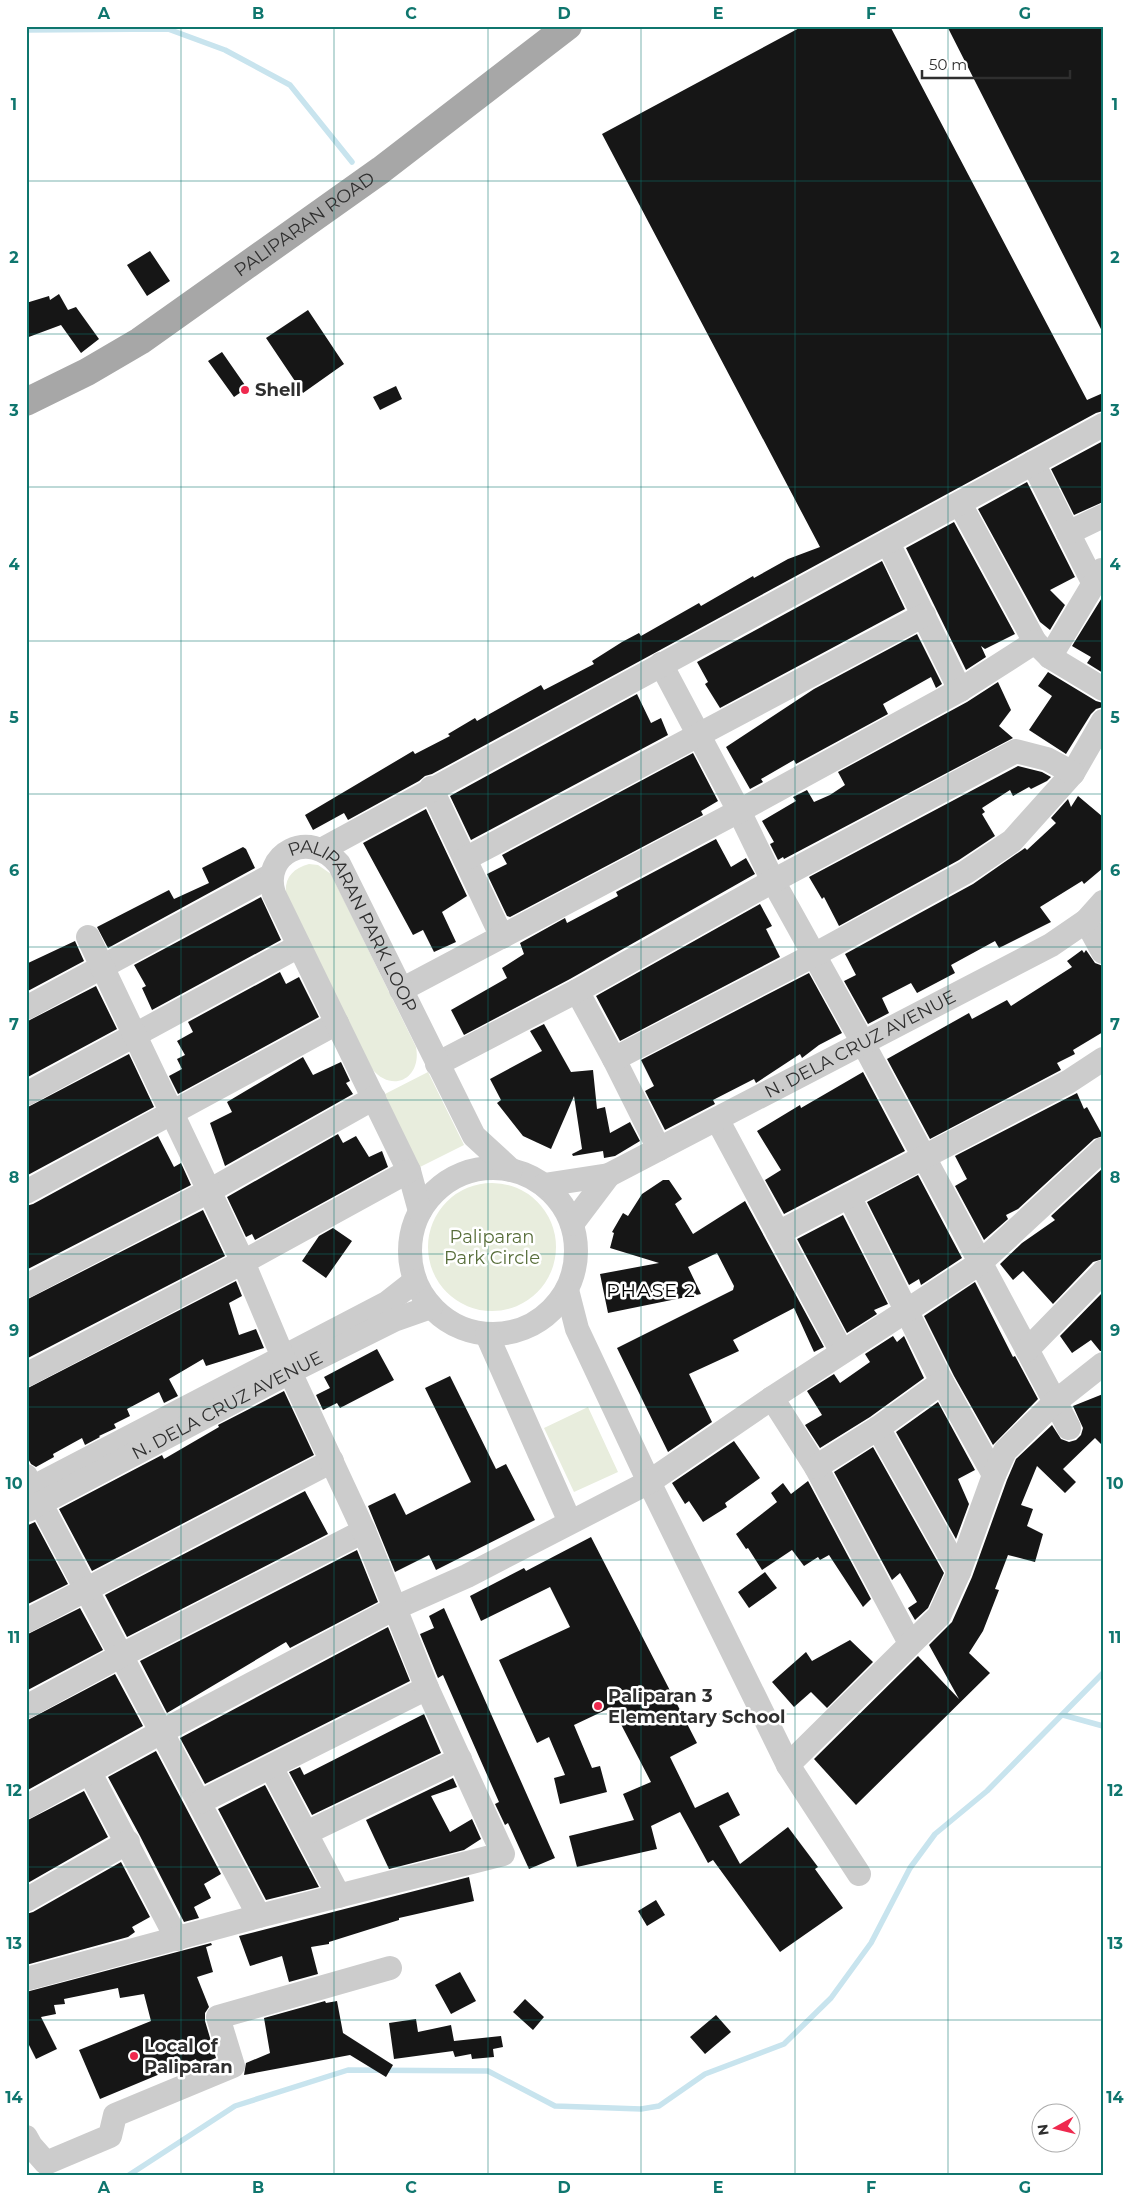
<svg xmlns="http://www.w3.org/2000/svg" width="1129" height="2201" font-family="Montserrat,sans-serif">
  <rect width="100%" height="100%" fill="#fff"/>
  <!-- green -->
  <path fill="#e8eddd" d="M309,864L318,865L331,874L416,1047C422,1078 393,1094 372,1069L286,896C284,878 292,869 309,864Z
    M428,1072L464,1145L420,1167L383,1095Z
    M428 1247a64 64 0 1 1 128 0a64 64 0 1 1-128 0Z
    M588,1407L618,1472L574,1492L544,1428Z"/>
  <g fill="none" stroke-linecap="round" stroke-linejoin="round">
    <!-- stream -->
    <path stroke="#c8e4ee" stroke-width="5.5" d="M26,30L168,29L225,50L290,85L352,162
      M1063,1715L1103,1726
      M129,2175L235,2106L348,2070L488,2071L555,2106L641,2109L659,2106L705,2074L784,2044L831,1998L871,1943L910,1868L935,1834L987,1791L1103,1673"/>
  </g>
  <!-- building -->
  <path fill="#161616" d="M803,26H890L1087,400L1103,393V411L1096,413L432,774L425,776L419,781L348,820L344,813L313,830L305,815L413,751L415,754L450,736L448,734L475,718L477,721L541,685L544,690L594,664L592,661L622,642L639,633L641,636L699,603L701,606L753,576L754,578L788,559L820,547L602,134Z
    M947,26H1103V333Z
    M150,251L170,281L147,296L127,265Z
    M59,294L68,310L76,307L99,339L81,353L61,325L26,338V303L49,296L50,300Z
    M308,310L344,364L303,393L266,338Z
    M222,352L247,388L234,397L208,361Z
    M396,386L402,399L380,410L373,397Z
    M1103,441V502L1074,515L1051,469Z
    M1027,482L1075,577L1050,590L1065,605L1050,630L1040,622L978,509Z
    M954,522L1015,634L985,649L981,646L986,657L966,670L906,548Z
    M882,561L905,609L720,708L705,684L708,682L697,662Z
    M1103,596V673L1087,663L1091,657L1072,646Z
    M917,634L942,684L936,688L931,677L883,704L888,714L796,764L794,760L761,779L763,782L750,789L726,747L814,689Z
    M1048,672L1096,701L1103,703V707L1096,709L1091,714L1066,754L1029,730L1052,696L1038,686Z
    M998,682L1011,710L999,726L1013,738L784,859L783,857L778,860L770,844L774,842L762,821L796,801L793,797L807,790L814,802L830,795L845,785L838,772L967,702Z
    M637,694L651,723L661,718L668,735L471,840L450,796Z
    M693,753L718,801L701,811L703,815L510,917L507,916L487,874L507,864L502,855Z
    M1018,766L1042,772L1051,777L1047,781L1031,789L1029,787L1013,796L1010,790L982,808L985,812L982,814L995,836L959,860L839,926L824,897L822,899L809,877Z
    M1078,796L1103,817V868L1084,884L1082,881L1040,907L1051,922L999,948L995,941L951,965L955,973L917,993L911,983L882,998L889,1013L868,1024L844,981L856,975L845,954L973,884L1025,848L1027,850L1056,823L1051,818L1068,799L1071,807Z
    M426,809L467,896L442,912L456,942L434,952L423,930L413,935L363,843Z
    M716,839L731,867L746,858L755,874L570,979L464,1035L451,1010L507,978L502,968L524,954L520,943L565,918L567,923L618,896L616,892Z
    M243,847L246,849L255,868L108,948L97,927L169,890L174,899L209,883L202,868Z
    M261,897L281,940L152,1010L142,988L146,986L134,965Z
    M760,904L772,926L766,929L780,957L620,1041L596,996Z
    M75,941L84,961L26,992V964Z
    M1082,950L1084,953L1086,950L1095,963L1103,966V1032L1073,1050L1075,1054L1057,1063L1061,1070L930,1139L887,1059L969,1013L972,1019L1007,1000L1011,1006L1072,967L1067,961Z
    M280,972L286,984L299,977L319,1017L178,1094L169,1076L182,1069L177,1059L185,1055L177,1041L193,1032L188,1022Z
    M809,973L842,1033L819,1045L802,1058L800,1054L756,1083L754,1079L713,1100L715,1104L665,1130L645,1091L654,1086L641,1060Z
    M96,986L117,1029L26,1078V1022Z
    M544,1024L571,1072L593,1070L597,1109L605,1107L610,1133L630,1122L640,1141L615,1156L604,1158L603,1151L573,1156L572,1154L582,1149L574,1096L551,1149L523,1136L497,1103L501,1100L490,1079L542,1051L530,1031Z
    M129,1054L154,1107L26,1176V1108Z
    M303,1057L313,1075L341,1062L350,1081L346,1083L353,1094L225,1166L210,1123L232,1112L227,1102Z
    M863,1072L905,1151L784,1214L765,1180L781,1170L757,1131L800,1105L801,1108Z
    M1077,1093L1084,1109L1087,1107L1103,1136L1094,1139L1018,1209L1006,1215L1008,1219L984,1240L955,1186L967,1179L955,1156Z
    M338,1134L343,1143L356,1136L369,1157L382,1151L388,1167L255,1240L252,1234L246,1237L227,1197Z
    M158,1136L174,1167L181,1163L191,1185L26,1270V1206L33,1204Z
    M1103,1168V1259L1093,1262L1053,1304L1023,1271L1013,1280L1000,1264L1022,1243L1055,1220L1051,1216Z
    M918,1175L962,1258L921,1285L919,1279L909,1285L867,1202Z
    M663,1180H669L682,1199L675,1204L693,1234L745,1201L824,1347L814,1352L794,1308L733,1340L739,1351L689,1374L712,1422L668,1452L617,1348L733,1290L734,1286L717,1253L688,1267L701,1294L608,1313L600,1274L659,1263L610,1248L614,1233L612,1232L623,1213L628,1216L642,1194Z
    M203,1210L225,1256L26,1359V1300Z
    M843,1215L888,1304L874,1310L877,1314L847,1333L797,1239Z
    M333,1228L352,1241L326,1278L302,1261L319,1236Z
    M236,1281L242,1296L229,1303L239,1335L256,1329L264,1348L206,1366L203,1359L169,1379L178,1396L164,1403L159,1392L127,1409L130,1416L114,1424L116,1428L99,1436L100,1437L85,1445L82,1438L53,1454L54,1457L36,1467L31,1464L26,1455V1389Z
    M975,1282L1013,1357L1015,1356L1038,1399L993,1445L954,1376L924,1316Z
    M1103,1292V1351H1100L1091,1340L1072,1353L1060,1336Z
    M893,1336L897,1342L904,1336L924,1378L870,1417L820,1448L805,1425L822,1415L807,1391L834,1374L840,1383L870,1362L865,1354Z
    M377,1349L394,1380L340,1408L337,1403L323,1410L316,1395L330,1388L324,1377Z
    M450,1376L496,1469L506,1464L535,1520L436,1570L429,1555L395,1572L368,1506L395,1493L406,1515L471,1482L425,1388Z
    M284,1391L314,1455L92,1571L59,1509L162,1455L164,1459L219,1427L218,1425Z
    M1103,1394V1446L1095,1438L1063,1469L1076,1482L1065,1493L1037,1466L1021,1505L1033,1509L1027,1526L1043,1534L1035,1562L1008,1555L995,1589L999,1590L983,1631L969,1653L990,1673L856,1805L814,1759L918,1656L959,1699L929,1645L952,1622L972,1577L1007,1480L1016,1459L1052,1425L1061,1439L1069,1442L1076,1440L1081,1435L1083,1428L1073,1406Z
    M938,1402L975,1470L958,1479L969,1504L956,1539L896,1432Z
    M734,1441L760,1478L725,1503L727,1507L703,1522L689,1501L685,1504L672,1483Z
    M873,1447L944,1573L928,1608L915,1620L908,1608L917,1602L900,1573L892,1580L834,1472Z
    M808,1481L871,1599L863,1607L829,1555L820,1560L818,1557L804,1566L792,1550L762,1570L748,1548L746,1549L736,1534L777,1502L771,1493L783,1483L791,1494Z
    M305,1491L328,1534L127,1637L105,1595Z
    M35,1522L68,1584L26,1605V1526Z
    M591,1537L697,1743L670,1757L695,1808L728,1792L740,1815L719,1826L740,1864L788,1827L818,1867L815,1869L843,1908L780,1952L713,1860L708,1863L680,1812L651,1826L657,1849L577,1867L569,1836L634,1820L623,1794L651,1782L612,1707L574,1725L592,1768L600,1766L607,1792L560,1804L554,1778L565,1775L549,1737L537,1743L499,1660L570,1627L550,1587L481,1621L470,1596L524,1568L526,1571Z
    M357,1550L378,1602L290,1648L286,1642L167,1713L140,1661Z
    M765,1572L777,1588L749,1608L738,1592Z
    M80,1608L103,1650L26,1691V1635Z
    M444,1608L555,1858L529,1869L508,1823L505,1825L495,1804L499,1802L443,1675L438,1678L420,1634L434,1628L429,1616Z
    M388,1627L410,1681L205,1784L180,1738Z
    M850,1640L873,1662L827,1708L811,1692L794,1707L772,1682L806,1652L812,1661Z
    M115,1674L143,1726L26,1791V1721Z
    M424,1714L441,1753L312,1815L289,1772L300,1767L304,1775Z
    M156,1751L221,1874L204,1884L211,1898L194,1907L199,1918L184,1922L140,1836L108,1777Z
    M453,1778L457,1787L431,1796L450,1832L472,1819L481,1839L464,1850L389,1869L366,1820Z
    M265,1785L319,1887L266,1900L218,1809Z
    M84,1791L108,1837L26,1884V1821Z
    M121,1862L150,1917L132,1927L135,1932L128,1937L26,1965V1914L33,1912Z
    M469,1877L474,1901L399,1918V1920L329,1942V1944L311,1947L318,1974L289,1982L282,1956L250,1966L239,1936Z
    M656,1900L665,1915L647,1926L638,1911Z
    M211,1943L212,1945L206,1947L213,1972L197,1977L209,2007L205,2013V2021L216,2058L198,2065L196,2059L100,2099L79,2050L151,2021L144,1994L120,1998L118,1988L64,1999L65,2004L54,2005L56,2014L41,2017L57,2049L36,2059L26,2039V1992Z
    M460,1972L476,2001L451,2014L435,1985Z
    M525,1999L544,2017L533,2030L513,2012Z
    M325,2001L326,2003L337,2001L343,2033L393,2065L386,2077L350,2055L244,2075L246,2063L270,2053L264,2018Z
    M716,2015L731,2032L705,2054L690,2037Z
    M416,2019L418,2032L451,2025L454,2041L501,2036L503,2047L493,2049L494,2057L472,2059L471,2054L455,2057L453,2051L394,2059L389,2023Z"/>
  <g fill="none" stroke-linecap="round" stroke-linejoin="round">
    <!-- minor -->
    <g stroke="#ccc" stroke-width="24">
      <path d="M1033,463L1094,584"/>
      <path d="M960,504L1035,642"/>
      <path d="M1068,533L1103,516"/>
      <path d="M888,543L960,690"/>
      <path d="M1050,657L1102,570"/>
      <path d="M661,664L739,811L773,881L863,1043L1069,1428"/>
      <path d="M431,788L502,937"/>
      <path d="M323,849L1103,425"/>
      <path d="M465,859L924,615"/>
      <path d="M1086,921L1103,952"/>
      <path d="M401,990L739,811L960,690L1035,642L1050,657L1103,689"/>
      <path d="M577,991L614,1059L659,1149"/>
      <path d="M26,1008L272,875"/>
      <path d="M614,1059L814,955L966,872L1012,841L1073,773L1103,721"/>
      <path d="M437,1064L577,991L773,881L1016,751L1047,759L1073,773"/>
      <path d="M26,1094L299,946"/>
      <path d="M717,1119L842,1352"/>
      <circle cx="493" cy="1251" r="83"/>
      <path id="s1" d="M544,1185L609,1175L1051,945L1086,921L1103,902"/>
      <path d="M26,1192L337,1023"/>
      <path d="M849,1196L942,1382L994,1475"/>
      <path id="s2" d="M420,1211L409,1171L274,894C261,854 309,828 339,864L474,1136L511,1170"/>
      <path d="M572,1224L609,1175"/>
      <path d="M778,1233L1068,1082L1103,1059"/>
      <path d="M26,1286L209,1191L374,1098"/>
      <path d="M567,1290L577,1329L649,1482L788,1765L859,1874"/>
      <path d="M487,1335L570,1522"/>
      <path d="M1027,1350L1103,1272"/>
      <path d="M26,1375L243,1262L409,1171"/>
      <path d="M772,1398L816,1467L910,1643"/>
      <path d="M878,1428L959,1572"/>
      <path d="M816,1467L878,1428L942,1382"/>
      <path d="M26,1476L259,1916"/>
      <path d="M26,1491L387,1303L415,1281"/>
      <path id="s3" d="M28,1510L290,1372L394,1320L431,1307"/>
      <path d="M26,1621L332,1461"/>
      <path d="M26,1707L122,1655L364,1531"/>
      <path d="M788,1765L939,1616L959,1572L994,1475L1005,1451L1055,1402L1103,1364"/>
      <path d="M271,1767L339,1896"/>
      <path d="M90,1773L177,1939"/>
      <path d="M200,1802L427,1688"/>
      <path d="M26,1807L163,1731L395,1608L467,1576L649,1482L772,1398L980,1263L1103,1149"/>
      <path d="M306,1833L460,1759"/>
      <path d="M26,1900L128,1842"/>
      <path d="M26,1979L259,1916L503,1854L427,1688L364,1531L283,1357L243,1262L88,937"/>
      <path d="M26,2137L31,2146L46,2163L110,2136L115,2115L233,2066L218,2017L390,1968"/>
    </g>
    <!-- major -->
    <path stroke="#a7a7a7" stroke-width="28" id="s4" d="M26,402L87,372L140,341L381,170L568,26"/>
  </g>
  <!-- grid -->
  <path fill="none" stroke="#0f766e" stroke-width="1" stroke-opacity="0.55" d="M181,26V2175M334,26V2175M488,26V2175M641,26V2175M795,26V2175M948,26V2175M26,181H1103M26,334H1103M26,487H1103M26,641H1103M26,794H1103M26,947H1103M26,1100H1103M26,1254H1103M26,1407H1103M26,1560H1103M26,1714H1103M26,1867H1103M26,2020H1103"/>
  <!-- markers -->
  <g fill="#ef294e" stroke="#fff" stroke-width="2">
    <circle cx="245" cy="390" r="5"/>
    <circle cx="598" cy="1706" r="5"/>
    <circle cx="134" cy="2056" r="5"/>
  </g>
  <g text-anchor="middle" stroke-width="5" stroke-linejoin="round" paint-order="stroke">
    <!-- street labels -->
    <g font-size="18" fill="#2f2f2f" stroke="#fff">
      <text dy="6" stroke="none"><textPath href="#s4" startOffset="331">PALIPARAN ROAD</textPath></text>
      <text dy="6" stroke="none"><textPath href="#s2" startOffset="509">PALIPARAN PARK LOOP</textPath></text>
      <text dy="6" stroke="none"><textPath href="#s1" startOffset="349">N. DELA CRUZ AVENUE</textPath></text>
      <text dy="6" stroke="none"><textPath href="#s3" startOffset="225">N. DELA CRUZ AVENUE</textPath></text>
    </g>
    <!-- poi labels -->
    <g font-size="18" font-weight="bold" fill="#2f2f2f" stroke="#fff" text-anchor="start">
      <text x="255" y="396">Shell</text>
      <text x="608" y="1702">Paliparan 3<tspan x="608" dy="21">Elementary School</tspan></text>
      <text x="144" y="2052">Local of<tspan x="144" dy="21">Paliparan</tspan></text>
    </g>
    <!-- park labels -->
    <g font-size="18" fill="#586e3a" stroke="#fff">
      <text x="492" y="1243">Paliparan<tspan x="492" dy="21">Park Circle</tspan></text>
    </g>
    <!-- neighbourhood labels -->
    <g font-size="19" letter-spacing="1" fill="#000" stroke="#fff">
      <text x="651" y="1297">PHASE 2</text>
    </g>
  </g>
  <!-- border -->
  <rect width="1129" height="2201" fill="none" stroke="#ffffff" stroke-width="55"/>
  <!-- north arrow -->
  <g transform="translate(1056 2128) rotate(262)"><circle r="24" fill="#ffffff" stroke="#acacac"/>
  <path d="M0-4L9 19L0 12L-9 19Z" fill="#ef294e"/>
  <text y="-8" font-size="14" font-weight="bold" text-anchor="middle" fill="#2f2f2f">N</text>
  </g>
  <!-- scale -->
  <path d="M922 70v8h148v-8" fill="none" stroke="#2f2f2f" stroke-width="2.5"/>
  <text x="929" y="70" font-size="15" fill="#2f2f2f" stroke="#ffffff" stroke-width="4" paint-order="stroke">50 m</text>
  <rect x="28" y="28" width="1074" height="2146" fill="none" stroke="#0f766e" stroke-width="2"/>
  <g font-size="16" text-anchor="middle" font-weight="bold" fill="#0f766e">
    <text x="104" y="19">A</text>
    <text x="258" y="19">B</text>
    <text x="411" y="19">C</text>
    <text x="564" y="19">D</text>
    <text x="718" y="19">E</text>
    <text x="871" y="19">F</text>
    <text x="1025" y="19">G</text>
    <text x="14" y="110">1</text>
    <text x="1115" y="110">1</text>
    <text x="14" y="263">2</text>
    <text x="1115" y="263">2</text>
    <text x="14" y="416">3</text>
    <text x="1115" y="416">3</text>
    <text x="14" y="570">4</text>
    <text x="1115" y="570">4</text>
    <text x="14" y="723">5</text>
    <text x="1115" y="723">5</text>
    <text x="14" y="876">6</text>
    <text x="1115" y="876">6</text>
    <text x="14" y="1030">7</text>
    <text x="1115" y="1030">7</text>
    <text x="14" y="1183">8</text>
    <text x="1115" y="1183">8</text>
    <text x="14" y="1336">9</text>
    <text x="1115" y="1336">9</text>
    <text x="14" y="1489">10</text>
    <text x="1115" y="1489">10</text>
    <text x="14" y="1643">11</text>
    <text x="1115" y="1643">11</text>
    <text x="14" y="1796">12</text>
    <text x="1115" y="1796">12</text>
    <text x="14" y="1949">13</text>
    <text x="1115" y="1949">13</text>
    <text x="14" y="2103">14</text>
    <text x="1115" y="2103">14</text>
    <text x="104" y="2193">A</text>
    <text x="258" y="2193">B</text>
    <text x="411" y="2193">C</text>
    <text x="564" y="2193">D</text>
    <text x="718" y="2193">E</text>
    <text x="871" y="2193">F</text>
    <text x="1025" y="2193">G</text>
  </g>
</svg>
